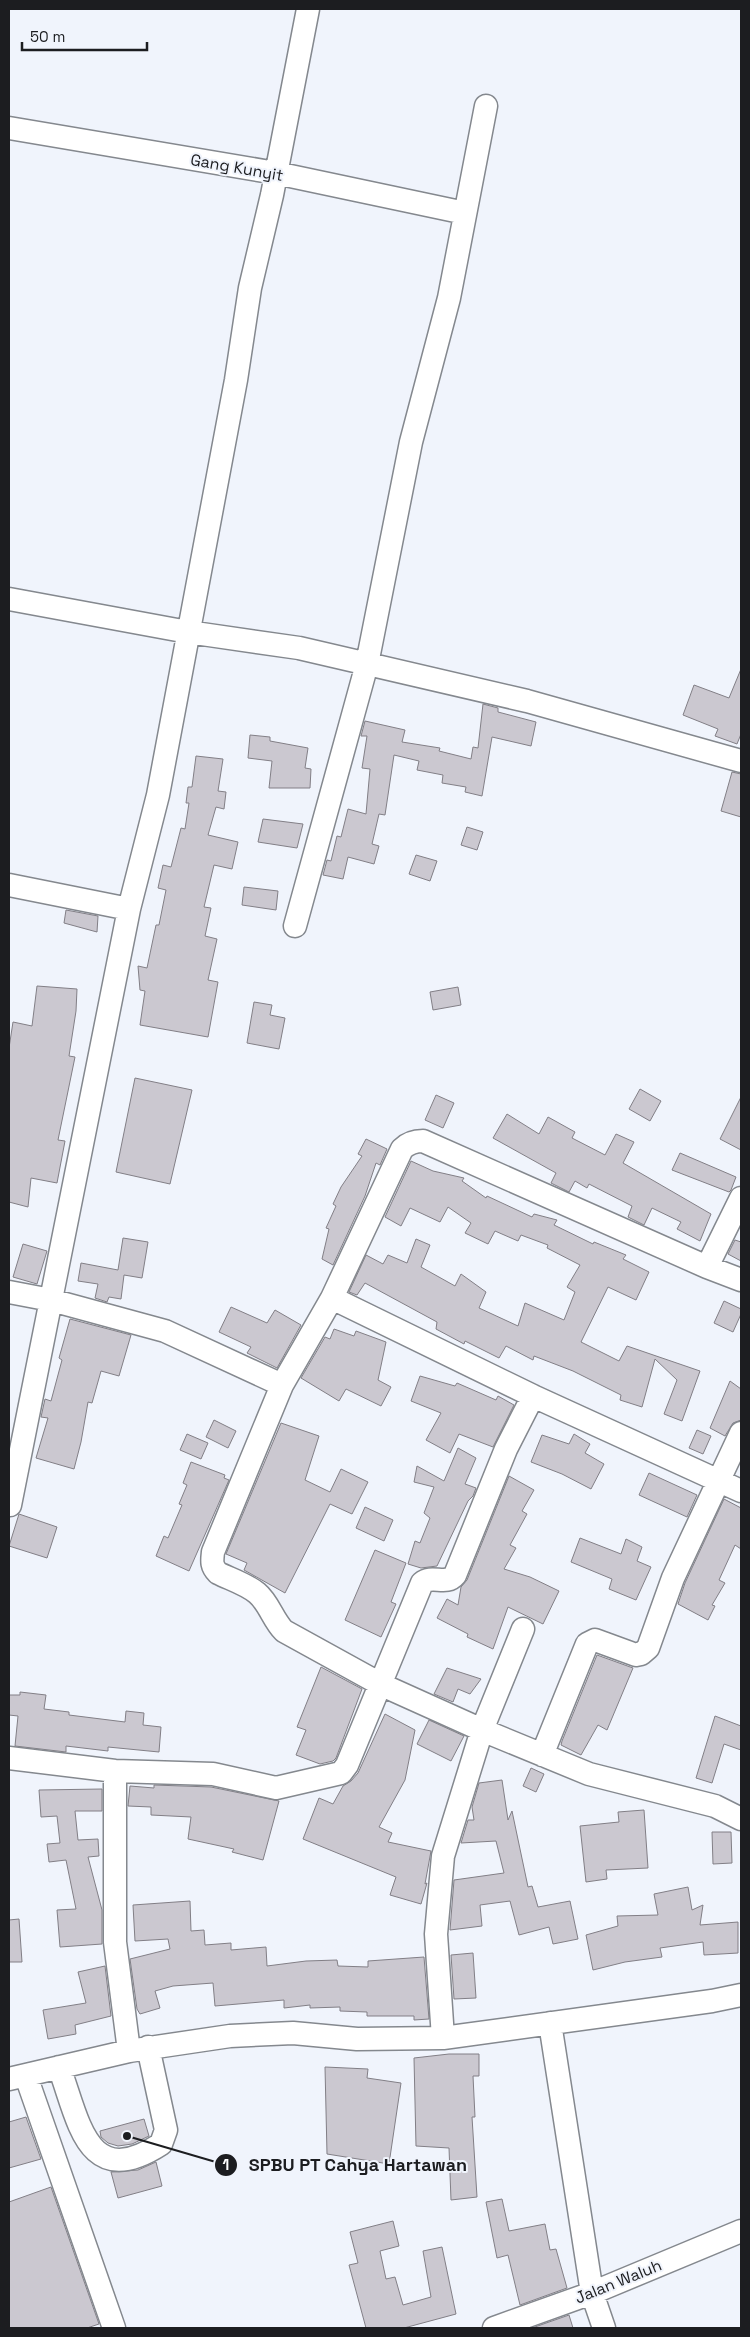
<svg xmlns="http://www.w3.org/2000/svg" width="750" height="2337" font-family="'Space Grotesk',sans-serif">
  <rect width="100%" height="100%" fill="#f0f4fc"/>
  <!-- building -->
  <path fill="#cbc8d0" stroke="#827f86" d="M741,669V734L737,744L715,736L718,729L683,715L694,685L729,698Z
    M483,704L498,708V712L536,722L531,746L492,737L482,796L465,792L466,787L442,783L443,775L417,770L419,761L394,755L385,815L379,814L372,844L379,846L374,864L348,857L343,879L323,875L327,860L331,861L337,836L341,837L348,809L366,814L370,769L362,768L367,736H361L365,721L405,730L402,742L440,748L439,751L471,759L473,747L478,748Z
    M250,735L270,737V741L308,748L305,768L311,769L310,788H269L272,761L248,758Z
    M196,756L223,759L218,791L226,792L224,809L216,807L208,835L238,842L232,869L214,865L204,907L211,908L205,936L217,939L208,980L218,982L208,1037L140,1025L145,991L140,990L138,966L147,968L156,925H159L166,890L158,888L163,865L171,867L181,828L185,829L189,803H186L188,787H192Z
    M732,772L741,774V817L721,811Z
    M263,819L303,824L297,848L258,842Z
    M467,827L483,832L477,850L461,845Z
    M416,855L437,861L430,881L409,874Z
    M244,887L278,891L276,910L242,905Z
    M66,910L98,916L97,932L64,923Z
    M37,986L77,989L76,1011L69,1056L75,1057L58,1140L65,1141L57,1183L31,1178L28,1207L9,1202V1048L13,1022L32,1026Z
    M458,987L461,1005L433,1010L430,992Z
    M254,1002L272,1005L270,1015L285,1018L279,1049L247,1043Z
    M135,1078L192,1090L170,1184L116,1172Z
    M640,1089L661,1101L650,1121L629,1109Z
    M436,1095L454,1103L443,1128L425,1120Z
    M741,1097V1150L720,1139Z
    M507,1114L539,1134L548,1117L575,1132L572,1138L605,1155L616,1134L634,1142L623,1163L711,1214L700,1241L677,1229L681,1222L652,1208L644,1225L628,1217L632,1206L589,1184L587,1188L575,1181L569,1192L551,1183L556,1173L493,1138Z
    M366,1139L387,1149L380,1165L376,1163L365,1196L333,1265L322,1259L329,1229L326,1228L336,1206L333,1204L341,1187L362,1156L358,1154Z
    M680,1153L736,1177L731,1190L729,1192L672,1170Z
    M411,1161L433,1171L464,1178L462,1181L486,1198L487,1196L532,1217L534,1214L557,1220L554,1225L593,1244L594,1242L626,1255L623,1259L649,1272L636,1300L608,1287L581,1342L619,1361L627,1346L700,1371L682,1421L664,1414L677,1380L655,1359L642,1407L620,1400L621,1395L573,1371L534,1356L533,1360L506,1346L499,1358L465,1341L464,1344L436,1329L437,1322L365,1283L357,1295L349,1292L366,1255L383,1264L388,1255L407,1263L416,1239L430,1245L421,1267L455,1286L461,1274L486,1292L479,1308L518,1326L525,1303L564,1320L575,1292L567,1287L580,1265L547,1248L548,1245L521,1235L518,1241L495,1231L488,1244L465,1233L471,1223L448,1207L440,1222L410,1208L401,1226L385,1217Z
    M123,1238L148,1242L142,1278L124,1275L121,1299L109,1297L107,1302L95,1298L98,1284L78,1281L81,1263L118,1270Z
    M735,1240L741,1242V1261L728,1254Z
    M23,1244L47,1251L37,1284L13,1277Z
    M724,1301L741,1309V1314L733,1332L714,1323Z
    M231,1307L267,1323L275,1310L301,1325L277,1368L247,1353L251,1347L219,1332Z
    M70,1319L131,1335L119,1376L101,1371L92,1403L88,1402L81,1442L74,1469L36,1458L48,1418L41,1417L45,1399L51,1401L62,1360L59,1358Z
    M334,1329L354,1336L356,1331L386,1342L378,1380L391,1387L381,1406L346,1389L339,1401L301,1378L325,1337L330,1339Z
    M420,1376L455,1386L457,1383L496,1400L498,1396L514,1405L493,1447L459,1434L450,1453L426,1440L441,1413L411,1401Z
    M730,1381L741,1389V1420L733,1423L725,1436L710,1428Z
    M214,1420L236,1431L228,1448L206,1437Z
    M281,1423L319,1436L305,1480L330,1492L341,1469L368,1482L352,1514L330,1504L285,1593L244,1570L247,1563L226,1554Z
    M697,1430L711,1436L703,1454L689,1448Z
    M187,1434L208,1443L201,1459L180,1450Z
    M574,1434L590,1444L585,1453L604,1464L591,1489L562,1474L531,1462L542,1435L569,1444Z
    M458,1448L476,1458L465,1484L476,1488L473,1496L468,1501L437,1566L421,1568L408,1564L415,1541L420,1543L430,1518L424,1513L434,1487L414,1482L417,1466L444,1481Z
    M191,1462L225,1475L224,1478L229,1480L189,1571L156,1556L164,1536L168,1538L182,1505L179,1504L187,1485L183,1483Z
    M649,1473L697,1495L687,1517L639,1495Z
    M509,1476L534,1490L522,1511L527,1514L510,1545L516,1548L504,1569L530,1577L559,1591L543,1624L508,1607L493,1649L467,1637L468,1634L437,1618L447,1599L458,1605L461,1587L467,1580Z
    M724,1499L741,1508V1549L735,1545L719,1580L725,1583L712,1605L715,1606L708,1620L678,1604L685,1583Z
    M365,1507L393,1520L384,1541L356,1528Z
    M19,1514L57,1527L47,1558L9,1546Z
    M580,1538L621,1554L626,1539L642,1547L637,1561L651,1567L636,1600L609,1589L612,1579L571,1562Z
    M375,1550L406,1563L391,1602L396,1604L381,1637L345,1620Z
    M597,1655L633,1668L607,1730L598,1725L581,1755L561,1745L562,1741Z
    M321,1667L362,1689L336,1758L333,1761L320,1764L296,1755L306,1730L297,1727Z
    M447,1668L481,1679L470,1694L458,1689L453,1702L434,1694Z
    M20,1692L46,1695L44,1709L69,1712V1715L125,1722L126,1711L144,1713L143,1725L161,1727L159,1752L108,1747V1751L66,1746V1752L15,1746L18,1716L9,1715V1695H20Z
    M385,1714L415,1730L405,1780L379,1827L392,1833L388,1842L431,1851L425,1884L427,1883L421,1904L390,1895L396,1877L303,1839L319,1798L333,1804L343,1786L351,1781L358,1773Z
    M715,1716L741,1726V1750L724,1744L712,1783L696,1778Z
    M429,1720L464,1736L451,1761L417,1744Z
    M531,1768L544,1774L536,1792L523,1786Z
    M502,1780L508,1820L512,1811L528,1887L532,1886L538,1907L570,1901L578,1939L553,1944L549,1927L519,1935L510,1901L480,1905L482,1926L450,1930L454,1880L504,1873L496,1841L461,1843L468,1820H474L472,1807L479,1783Z
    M154,1785L211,1787L279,1801L263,1860L232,1852L234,1849L188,1839L191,1817L151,1815V1807L128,1806L130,1786L154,1788Z
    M102,1789V1811H75L78,1840L98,1839L99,1856L88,1857L102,1910V1944L60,1947L57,1910L76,1909L66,1860L49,1862L47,1844L60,1843L57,1816L41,1817L39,1790Z
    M644,1810L648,1868L606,1870L607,1879L586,1882L580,1826L619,1822L618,1812Z
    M712,1832H731L732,1863L713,1864Z
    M688,1887L692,1910L703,1905L700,1925L738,1922V1953L704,1955L703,1942L660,1948L662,1957L625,1962L593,1970L586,1935L618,1926L617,1916L658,1915L654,1894Z
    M190,1901L191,1931L204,1930L205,1945L231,1943V1950L266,1947L267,1966L306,1961L337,1960L338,1966L368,1967V1961L424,1957L429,2019L414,2020V2016H367V2012L340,2011V2007L310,2008V2005L284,2008V2000L215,2006L213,1983L173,1986L155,1991L160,2008L140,2014L137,2009L130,1959L170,1949L168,1939L135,1941L133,1905Z
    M19,1919L22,1962H9V1920Z
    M473,1953L476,1998L454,1999L451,1955Z
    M105,1966L111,2016L75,2025L76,2034L48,2039L43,2010L86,2003L78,1972Z
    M449,2054H479V2076H473L475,2117H472L477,2197L451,2200L449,2148L416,2146L414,2058Z
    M325,2067L368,2069L367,2078L401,2083L389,2164L327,2154Z
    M26,2117L41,2159L9,2168V2122Z
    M144,2119L149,2136L132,2144L118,2146L108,2143L101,2137L100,2131Z
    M156,2162L162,2186L118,2198L111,2172L138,2170Z
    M51,2187L99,2324L87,2328H9V2202Z
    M502,2199L509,2231L545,2224L550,2250L556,2249L567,2288L520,2305L508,2255L497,2258L486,2202Z
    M393,2221L399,2246L380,2251L386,2279L395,2277L403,2305L431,2297L423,2251L442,2247L456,2314L404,2328H366L349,2265L358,2263L350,2232Z
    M569,2315L573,2328H532Z"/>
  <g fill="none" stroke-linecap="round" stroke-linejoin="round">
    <defs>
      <path id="minor" d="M9,128L276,173L465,213
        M9,599L188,632L299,648L527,701L741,761
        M9,885L129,909
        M295,926L367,664L411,442L449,298L486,106
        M707,1267L741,1198
        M741,1280L707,1267L423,1141C414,1141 408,1143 402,1149L332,1298L282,1385L213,1552C212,1561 211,1566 218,1573C230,1579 246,1584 257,1593C269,1603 273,1620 284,1631L382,1685L482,1730L589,1774L715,1806L741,1819
        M9,1292L51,1300L165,1331L282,1385
        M332,1298L533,1396L741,1491
        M10,1505L129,909L158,795L236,380L250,288L272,195L308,9
        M542,1755L587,1644L595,1640L636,1655L641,1654L648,1648L673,1578L741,1433
        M9,1758L115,1771L213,1774L276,1788L341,1773L347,1765L422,1583C432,1574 446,1586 455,1575L506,1449L533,1396
        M115,1771V1942L129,2051
        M550,2023L592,2293L604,2328
        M443,2038L436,1934L443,1856L482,1730L523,1629
        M59,2067C79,2121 87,2192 161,2144L166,2130L148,2047
        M26,2076L114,2328
        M9,2079L129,2051L230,2036L293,2033L357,2039L443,2038L712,2001L741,1995
        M494,2328L592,2293L741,2231"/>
    </defs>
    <!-- minor casing -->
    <use href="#minor" stroke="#84888e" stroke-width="25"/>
    <!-- minor -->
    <use href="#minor" stroke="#fff" stroke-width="22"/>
  </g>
  <g text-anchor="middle" stroke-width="4" stroke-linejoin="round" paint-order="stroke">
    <!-- street labels -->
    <g font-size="16" fill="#1c1d20" stroke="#f0f4fc">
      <text transform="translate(237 167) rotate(10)" y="6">Gang Kunyit</text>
      <text transform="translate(618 2281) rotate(-22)" y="6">Jalan Waluh</text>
    </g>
  </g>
  <!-- callouts -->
  <path fill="none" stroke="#1c1d20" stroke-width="2" d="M127 2136L226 2165"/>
  <g fill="#1c1d20" stroke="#f0f4fc" stroke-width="2">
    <circle cx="127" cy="2136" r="5"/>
    <circle cx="226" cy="2165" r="12"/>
  </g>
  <g font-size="15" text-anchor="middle" font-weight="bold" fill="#fff">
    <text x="226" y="2170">1</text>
  </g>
  <g font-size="18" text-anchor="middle" font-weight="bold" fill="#1c1d20" stroke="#f0f4fc" stroke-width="4" stroke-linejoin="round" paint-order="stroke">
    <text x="358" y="2171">SPBU PT Cahya Hartawan</text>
  </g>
  <!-- border -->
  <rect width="750" height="2337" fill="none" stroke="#1c1d20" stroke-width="20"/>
  <!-- scale -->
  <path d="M22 42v8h125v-8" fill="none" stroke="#1c1d20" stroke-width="2.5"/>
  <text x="30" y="42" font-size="15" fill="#1c1d20" stroke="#f0f4fc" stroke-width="4" paint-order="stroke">50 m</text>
</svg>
